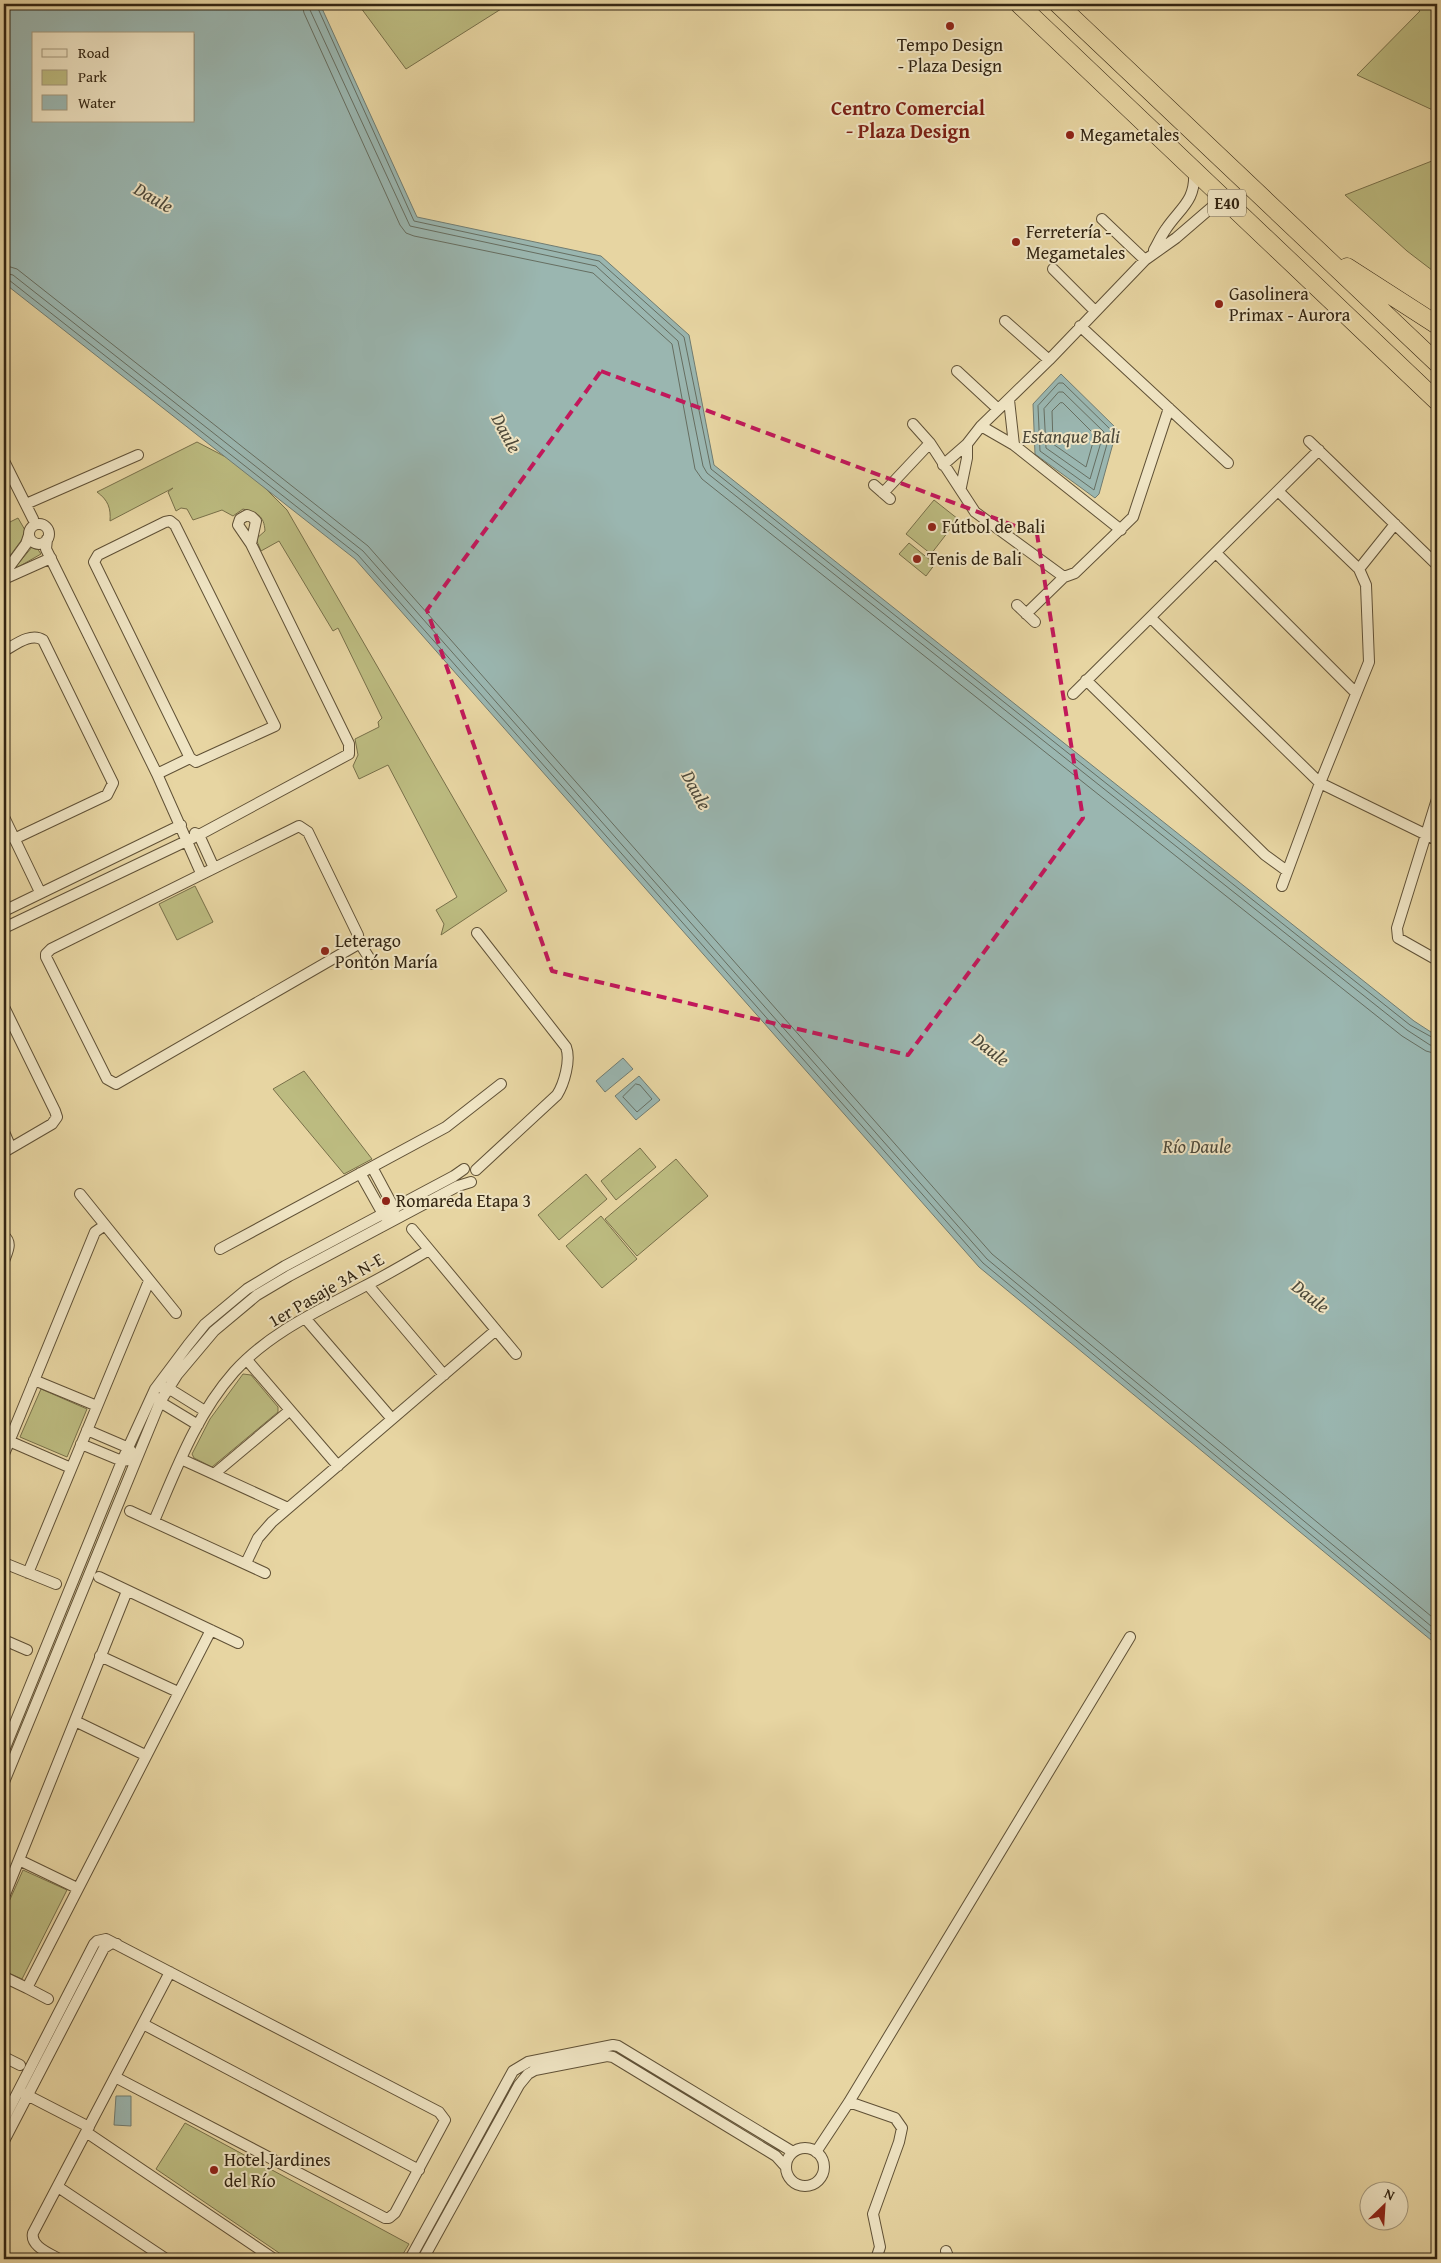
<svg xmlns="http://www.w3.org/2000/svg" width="1441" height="2263" font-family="'Gentium Book Plus',serif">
  <rect width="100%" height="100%" fill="#e7d5a2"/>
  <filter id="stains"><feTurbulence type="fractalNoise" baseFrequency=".004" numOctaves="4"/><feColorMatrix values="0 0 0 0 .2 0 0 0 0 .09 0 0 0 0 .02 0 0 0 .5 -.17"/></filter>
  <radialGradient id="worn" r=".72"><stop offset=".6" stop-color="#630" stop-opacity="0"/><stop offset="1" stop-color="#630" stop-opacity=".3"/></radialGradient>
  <!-- green -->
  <path fill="#bcbb80" stroke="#787049" d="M358,4H509L406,69Z
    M1410,4H1437V112L1357,75L1420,11Z
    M1437,159V274L1407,251L1345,195Z
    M197,442L243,466L287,510L507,891L441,935L444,924L436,910L457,897L388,765L359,779L353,766L358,755L355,739L379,727L378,722L382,718L338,628L333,631L279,541L261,551L256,539L265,531C264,515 257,513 243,509L233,516L222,510L193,520L187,509L181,508L176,511L168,492L173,488L110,521C111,508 108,500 97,492Z
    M934,500L958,519L931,554L906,534Z
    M18,518L25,530L23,538L4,564V525Z
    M909,543L935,564L926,576L899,554Z
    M32,547L37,548L41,554L13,570Z
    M195,886L213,922L177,940L159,904Z
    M304,1071L372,1159L344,1174L273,1089Z
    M640,1148L656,1167L616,1200L601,1181Z
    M676,1159L708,1196L637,1256L605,1219Z
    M586,1174L607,1199L559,1240L538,1215Z
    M601,1216L637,1259L602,1288L566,1246Z
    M243,1374L251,1375L278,1407V1412L212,1467L194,1458L192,1454L210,1419Z
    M41,1389L87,1409L67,1457L20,1437Z
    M23,1870L67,1890L22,1979L4,1971V1913Z
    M185,2123L409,2244L400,2259H288L156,2169Z"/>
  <!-- water -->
  <path fill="#9ab6b0" stroke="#717c71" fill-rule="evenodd" d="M4,4H320L417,217L601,256L689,335L714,465L1414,1021L1437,1036V1645L979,1267L355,559L4,283ZM34,34H194V121H34Z
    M1061,374L1117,429L1099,494L1095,498L1035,454L1033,404Z
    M623,1058L633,1069L605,1092L596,1081Z
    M639,1076L660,1100L636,1120L615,1096Z
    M116,2096H131V2126L114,2125Z"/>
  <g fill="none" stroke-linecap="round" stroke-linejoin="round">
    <!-- shore -->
    <path stroke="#666e61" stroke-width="1" d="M302,4L304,13L400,225L406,233L414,236L593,273L672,344L695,469L702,479L1402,1036L1426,1051L1437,1054
      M309,4L310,10L410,226L596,266L678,341L703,466L707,473L1407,1030L1430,1045L1437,1046
      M316,4L414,221L599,261L684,337L711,469L1410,1025L1437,1040
      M4,265L17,269L368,546L992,1254L1437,1621
      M4,273L13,275L363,551L987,1259L1437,1631
      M4,279L9,280L358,555L983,1263L1437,1639
      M1059,383H1063L1111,430L1094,490L1040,451L1038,406Z
      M1059,392H1063L1104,432L1090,479L1046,448L1044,409Z
      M1063,403L1095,435L1086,467L1053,444L1052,411L1060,403Z
      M636,1084L640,1085L652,1099L637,1112L623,1097Z"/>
    <defs>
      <path id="minor" d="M1102,219L1145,260
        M1154,250C1158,243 1161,236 1166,229C1180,208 1196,201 1194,172
        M1053,269L1095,311
        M1005,321L1049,360
        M1080,326L1228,463
        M957,371L998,409
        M1009,400L1014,445L1121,530
        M913,424L930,443L975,512L1064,577L1075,573L1133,517L1169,408
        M981,426L1014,445
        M1309,441L1437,565
        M4,461L33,519
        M943,465L967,444L981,426L1049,360L1145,260L1176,238L1212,207L1225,201
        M874,485L890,499
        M961,487L967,458V444
        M1278,491L1359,569L1366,585L1369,662L1320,783L1282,886
        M883,493L930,443
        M26,504L138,455
        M247,515L252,517L256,521L251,544L238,525L240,519Z
        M170,521L175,525L275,726L196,762L190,758L94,562L98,555L165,522Z
        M29 534a10 10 0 1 1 20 0a10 10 0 1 1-20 0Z
        M47,539L46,549L157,774L201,873
        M1216,553L1356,693
        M1359,569L1395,524
        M4,574L26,544L29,535
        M4,579L51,558
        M1017,605L1035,622
        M1026,614L1064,577
        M1151,618L1320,783L1437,840
        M4,651C15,645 31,632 43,640L113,783L107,795L14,839
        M1086,680L1265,855L1287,871
        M1073,694L1319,450
        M157,774L190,758
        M1437,799L1397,928L1398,938L1437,960
        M4,817L40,892
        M195,833L199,835L214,868
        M4,911L181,825
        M4,928L199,835L349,754V744L251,544
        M359,942L355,946L116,1084L107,1079L46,957V954L51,949L299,826L308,832L358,935L359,942L373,964
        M4,1007L55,1111L57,1117L52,1124L4,1152
        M4,1132L11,1148
        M372,1167L394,1208V1213
        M476,1170L557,1095C564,1084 571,1060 566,1047L477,933
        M360,1173L383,1214L386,1217
        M80,1194L176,1313
        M412,1229L516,1354
        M4,1236C13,1243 7,1252 4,1261
        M220,1249L446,1127L501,1084
        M368,1285L444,1375
        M305,1318L392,1419
        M247,1360L338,1466
        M34,1380L97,1406
        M163,1389L168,1388L205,1411
        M158,1398L160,1402L198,1425
        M87,1430L129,1448L132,1453
        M9,1441L71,1468
        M81,1444L122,1461L128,1460
        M4,1454L95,1232L105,1225
        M181,1459L288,1508
        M214,1474L289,1411
        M130,1511L265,1573
        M154,1521C176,1470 196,1415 234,1372C269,1333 318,1311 363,1287C385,1276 407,1263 429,1250
        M4,1563L56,1584
        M246,1563L258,1538L272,1522L496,1330
        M28,1573L149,1281
        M99,1577L238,1643
        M4,1640L27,1650
        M100,1656L178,1692
        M75,1721L145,1755
        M4,1750L122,1461L155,1389L188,1345L205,1324L247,1289L285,1266L454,1176L464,1169
        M4,1782L160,1402L177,1375L214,1331L257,1295L289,1276L458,1186L471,1182
        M19,1860L77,1888
        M4,1897L127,1591
        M4,1977L27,1988L211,1630
        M27,1988L48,1999
        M143,2024L419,2170
        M4,2057L20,2065
        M23,2093L89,2127
        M849,2102L895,2118L902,2128L899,2142L873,2214L880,2247L876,2259
        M4,2119L94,1944L97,1941L106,1939L439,2112L445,2120L395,2213L389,2218H385L115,2077
        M86,2132L274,2259
        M4,2141L104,1948L112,1943L117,1944
        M786 2167a19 19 0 1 1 38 0a19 19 0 1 1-38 0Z
        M816,2152L849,2102L1130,1637
        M58,2187L166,2259
        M946,2251L949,2259
        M59,2259C49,2253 30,2246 33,2233L170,1972
        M410,2259L513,2071L528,2062L613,2045L618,2046L793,2152
        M423,2259L519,2085L528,2074L535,2070L607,2056L613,2057L776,2156L785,2166"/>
      <path id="trunk" d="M1019,4L1437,401
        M1058,4L1437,363
        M1347,267L1437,325"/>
    </defs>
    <!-- minor casing -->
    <use href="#minor" stroke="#605136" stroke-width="12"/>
    <!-- trunk casing -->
    <use href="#trunk" stroke="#332512" stroke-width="19"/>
    <!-- minor -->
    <use href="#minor" stroke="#efe4c3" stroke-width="10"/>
    <!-- trunk -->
    <use href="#trunk" stroke="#e7d5a2" stroke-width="18"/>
  </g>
  <!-- marked area -->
  <path fill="none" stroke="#c2185b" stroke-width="4" stroke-dasharray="10 6" stroke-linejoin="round" d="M601,371L1037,534L1083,818L908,1055L552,971L427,610Z"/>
  <!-- markers -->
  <g fill="#8f2418" stroke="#efe4c3" stroke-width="2">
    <circle cx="950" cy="26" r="5"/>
    <circle cx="1070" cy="135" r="5"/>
    <circle cx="1016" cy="242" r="5"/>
    <circle cx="1219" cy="304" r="5"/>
    <circle cx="932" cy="527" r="5"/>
    <circle cx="917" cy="559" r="5"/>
    <circle cx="325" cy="951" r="5"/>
    <circle cx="386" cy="1201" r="5"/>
    <circle cx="214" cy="2170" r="5"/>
  </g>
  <g text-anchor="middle" stroke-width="4" stroke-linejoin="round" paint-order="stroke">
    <!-- shield labels -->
    <rect fill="#efe4c3" stroke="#6b5e47" stroke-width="1" x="1208" y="189.5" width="38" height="27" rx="4"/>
    <g font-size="16" font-weight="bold" fill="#332512">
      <text x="1227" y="209">E40</text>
    </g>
    <!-- poi labels -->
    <g font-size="18" fill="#332512" stroke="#efe4c3" text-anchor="start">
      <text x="950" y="51" text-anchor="middle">Tempo Design<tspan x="950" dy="21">- Plaza Design</tspan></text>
      <text x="1080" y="141">Megametales</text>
      <text x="1026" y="238">Ferretería -<tspan x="1026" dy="21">Megametales</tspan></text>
      <text x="1229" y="300">Gasolinera<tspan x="1229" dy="21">Primax - Aurora</tspan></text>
      <text x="942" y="533">Fútbol de Bali</text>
      <text x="927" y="565">Tenis de Bali</text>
      <text x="335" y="947">Leterago<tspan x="335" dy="21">Pontón María</tspan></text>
      <text x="396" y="1207">Romareda Etapa 3</text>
      <text x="224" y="2166">Hotel Jardines<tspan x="224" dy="21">del Río</tspan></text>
    </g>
    <!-- street labels -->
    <g font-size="18" fill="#332512" stroke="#efe4c3">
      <text transform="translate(326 1290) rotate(-30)" y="6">1er Pasaje 3A N-E</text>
    </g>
    <!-- water labels -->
    <g font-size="19" font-style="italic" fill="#4d493a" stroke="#efe4c3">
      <text transform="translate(154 197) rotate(30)" y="7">Daule</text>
      <text transform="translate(507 433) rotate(62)" y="7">Daule</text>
      <text x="1071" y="443">Estanque Bali</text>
      <text transform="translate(697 790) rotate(62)" y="7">Daule</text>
      <text transform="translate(991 1049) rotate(38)" y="7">Daule</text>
      <text x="1197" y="1153">Río Daule</text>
      <text transform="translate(1311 1296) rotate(38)" y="7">Daule</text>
    </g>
    <!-- quarter labels -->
    <g font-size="20" font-weight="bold" fill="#7a1f14" stroke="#efe4c3">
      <text x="908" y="115">Centro Comercial<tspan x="908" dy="23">- Plaza Design</tspan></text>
    </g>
  </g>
  <!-- margin -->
  <rect width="1441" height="2263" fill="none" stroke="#e7d5a2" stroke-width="20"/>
  <rect x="5" y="5" width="1431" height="2253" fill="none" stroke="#332512" stroke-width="2.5"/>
  <rect x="10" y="10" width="1421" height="2243" fill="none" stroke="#332512"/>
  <!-- legend -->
  <rect x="32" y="32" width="162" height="90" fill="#efe4c3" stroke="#a4987c"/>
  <rect x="42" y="49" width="25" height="8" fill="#efe4c3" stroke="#a4987c"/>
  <text x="78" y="58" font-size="15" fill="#332512">Road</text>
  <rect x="42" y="70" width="25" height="15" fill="#bcbb80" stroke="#a4987c"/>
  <text x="78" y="82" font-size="15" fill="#332512">Park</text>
  <rect x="42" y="95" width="25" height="15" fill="#9ab6b0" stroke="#a4987c"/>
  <text x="78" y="108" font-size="15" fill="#332512">Water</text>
  <!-- north arrow -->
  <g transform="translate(1384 2206) rotate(25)"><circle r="24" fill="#efe4c3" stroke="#a4987c"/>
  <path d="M0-4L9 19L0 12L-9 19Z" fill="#8f2418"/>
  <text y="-8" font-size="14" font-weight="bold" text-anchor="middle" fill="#332512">N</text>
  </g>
  <rect width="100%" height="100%" filter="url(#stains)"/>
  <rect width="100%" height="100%" fill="url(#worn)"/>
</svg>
